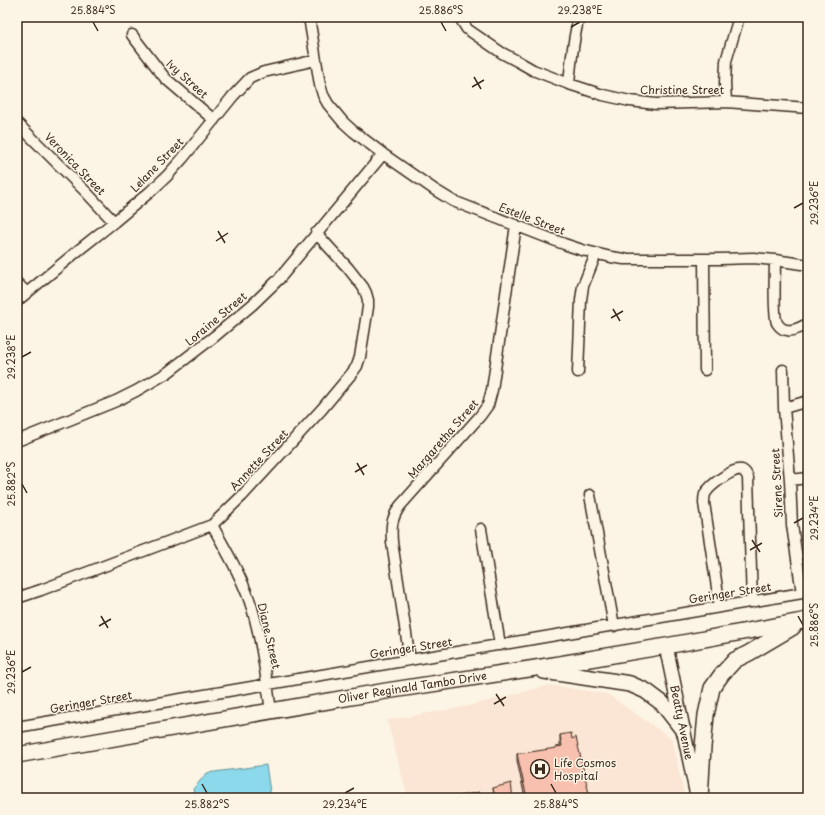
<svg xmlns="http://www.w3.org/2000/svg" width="825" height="815" font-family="'Playpen Sans',sans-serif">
  <rect width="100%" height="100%" fill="#fcf5e5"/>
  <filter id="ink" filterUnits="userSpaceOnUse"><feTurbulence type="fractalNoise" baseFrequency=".025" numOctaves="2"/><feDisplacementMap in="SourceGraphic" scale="8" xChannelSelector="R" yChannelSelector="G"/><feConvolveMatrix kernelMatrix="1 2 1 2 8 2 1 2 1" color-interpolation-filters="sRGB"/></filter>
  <g filter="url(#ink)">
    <!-- built -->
    <path fill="#fbe5d4" d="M550,685L607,694L672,739L685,798H408L387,720L464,707Z"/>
    <!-- water -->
    <path fill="#8bd9ea" stroke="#6b9398" d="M266,765L271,798H195L193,789L207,773Z"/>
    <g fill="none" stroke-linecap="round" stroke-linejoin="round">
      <defs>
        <path id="minor" d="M309,17L320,85L323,95L328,104L343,122L353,131L383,154L435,190L453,201L564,244L582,250L611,257L624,259H720L753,258L775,260L808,265
          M461,17L462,21L467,29L502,53L519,62L533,70L569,84L603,95L630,101L656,104L726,102L808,108
          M132,35L158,69L165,78L214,120
          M569,84C571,61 573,39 579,17
          M726,102L725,83L726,61L739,17
          M17,123L87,193L114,222
          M704,259L705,370
          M775,260C775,272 773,315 777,323C779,326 783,330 787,330C794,332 802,326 808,324
          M17,283L27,293
          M17,301L80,249L114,222L151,191L167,176L183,158L233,96L250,78L264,72L316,60
          M783,370L784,408L790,480L792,525L802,593
          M578,372L581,300L583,286L596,254
          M784,408L808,401
          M17,441L116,401L136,391L167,373L215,336L252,305L279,279L383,154
          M790,480L808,478
          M590,495L614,626
          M212,525C227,552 243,579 252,608C262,642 266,677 271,711
          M481,529L500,645
          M17,598L41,590L212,525L242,496L322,409L352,373L357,366L360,357L368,307V300L366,293L363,287L348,268L316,233
          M720,607L704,503C704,500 704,497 705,494C709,486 734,467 742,470C746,472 747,475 748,478L752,602
          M410,660L392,542C391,527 391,519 400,506L480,416L488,405L492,390L516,225
          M17,727L808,592"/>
        <g id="tertiary">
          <path id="s1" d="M666,646L697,796"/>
        </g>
        <g id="secondary">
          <path d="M544,671L630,684L646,691L662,703L683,730"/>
          <path id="s2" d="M17,755L386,691L542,667L666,646L808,620"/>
          <path d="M700,798L703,747L706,715L712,688L722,674L735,660L749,653L793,627"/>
        </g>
      </defs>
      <!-- minor casing -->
      <use href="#minor" stroke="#3b2a1e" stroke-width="13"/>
      <!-- tertiary casing -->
      <use href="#tertiary" stroke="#3b2a1e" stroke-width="16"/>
      <!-- secondary casing -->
      <use href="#secondary" stroke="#3b2a1e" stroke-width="18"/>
      <!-- minor -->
      <use href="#minor" stroke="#fcf5e5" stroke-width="10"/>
      <!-- tertiary -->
      <use href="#tertiary" stroke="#fcf5e5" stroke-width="13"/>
      <!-- secondary -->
      <use href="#secondary" stroke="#fcf5e5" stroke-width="15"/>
    </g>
    <!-- wall -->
    <path fill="#d5a596" stroke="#3b2a1e" d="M560,735L572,739L590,798H525L517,761V754L556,749L560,746Z
      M493,788L513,798H494Z"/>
    <!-- building -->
    <path fill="#f8c0ae" stroke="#3b2a1e" d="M571,733L572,739L576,737L590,798H527L517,754L556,748V747L562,746L560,735Z
      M511,783L513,798H495L493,788Z
      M479,792L480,798H457L460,797V796Z"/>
  </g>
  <!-- ticks -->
  <path fill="none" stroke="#3b2a1e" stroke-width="1.5" d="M93,22L98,31M441,22L446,31M571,27L580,22M474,77L481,89M472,87L484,80M794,208L803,203M218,231L225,243M216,241L228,233M613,309L620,321M611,318L623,311M22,357L31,352M357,463L364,475M355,472L367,465M22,484L27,493M794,523L803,518M752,540L760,552M750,550L762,543M101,616L108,628M798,616L803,625M99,626L111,619M22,672L31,667M496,694L504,706M494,704L506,697M202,784L207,793M551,784L556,793M345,793L354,788"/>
  <!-- icons -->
  <defs>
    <symbol id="hospital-ring" viewBox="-11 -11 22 22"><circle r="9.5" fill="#fcf5e5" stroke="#3b2a1e" stroke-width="1.5"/><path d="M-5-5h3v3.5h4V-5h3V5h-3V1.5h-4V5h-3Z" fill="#3b2a1e"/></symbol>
  </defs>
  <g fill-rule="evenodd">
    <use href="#hospital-ring" x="529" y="758" width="22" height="22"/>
  </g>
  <g text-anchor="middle" stroke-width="3" stroke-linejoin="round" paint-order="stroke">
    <!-- street labels -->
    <g font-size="11" fill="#3b2a1e" stroke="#fcf5e5">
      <text transform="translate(187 79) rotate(42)" y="4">Ivy Street</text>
      <text x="682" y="94">Christine Street</text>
      <text transform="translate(75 164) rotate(46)" y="4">Veronica Street</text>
      <text transform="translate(157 165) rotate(-46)" y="4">Lelane Street</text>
      <text transform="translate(532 219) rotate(21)" y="4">Estelle Street</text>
      <text transform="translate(216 319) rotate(-40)" y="4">Loraine Street</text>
      <text transform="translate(443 439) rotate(-49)" y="4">Margaretha Street</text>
      <text transform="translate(259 460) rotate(-47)" y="4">Annette Street</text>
      <text transform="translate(777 483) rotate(-93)" y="4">Sirene Street</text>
      <text transform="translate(730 593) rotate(-9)" y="4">Geringer Street</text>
      <text transform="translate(269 636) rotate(77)" y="4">Diane Street</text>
      <text transform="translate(411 648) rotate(-9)" y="4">Geringer Street</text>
      <text dy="4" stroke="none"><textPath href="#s2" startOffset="401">Oliver Reginald Tambo Drive</textPath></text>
      <text transform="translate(91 702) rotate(-10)" y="4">Geringer Street</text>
      <text dy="4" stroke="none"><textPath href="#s1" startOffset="78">Beatty Avenue</textPath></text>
    </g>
    <!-- poi labels -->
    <g font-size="11" fill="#3b2a1e" stroke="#fcf5e5" text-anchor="start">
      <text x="554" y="767">Life Cosmos<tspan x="554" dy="13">Hospital</tspan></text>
    </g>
  </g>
  <!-- margin -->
  <rect width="825" height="815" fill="none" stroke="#fcf5e5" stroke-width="44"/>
  <rect x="22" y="22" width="781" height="771" fill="none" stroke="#3b2a1e" stroke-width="1.5"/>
  <g font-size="10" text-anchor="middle" fill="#3b2a1e">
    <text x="93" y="14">25.884°S</text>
    <text x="441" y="14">25.886°S</text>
    <text x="580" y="14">29.238°E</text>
    <text transform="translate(814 203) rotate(-90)" y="4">29.236°E</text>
    <text transform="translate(11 357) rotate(-90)" y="4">29.238°E</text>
    <text transform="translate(11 484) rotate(-90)" y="4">25.882°S</text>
    <text transform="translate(814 518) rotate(-90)" y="4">29.234°E</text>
    <text transform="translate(814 625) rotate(-90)" y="4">25.886°S</text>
    <text transform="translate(11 672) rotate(-90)" y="4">29.236°E</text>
    <text x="207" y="808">25.882°S</text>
    <text x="345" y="808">29.234°E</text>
    <text x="556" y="808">25.884°S</text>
  </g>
</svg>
